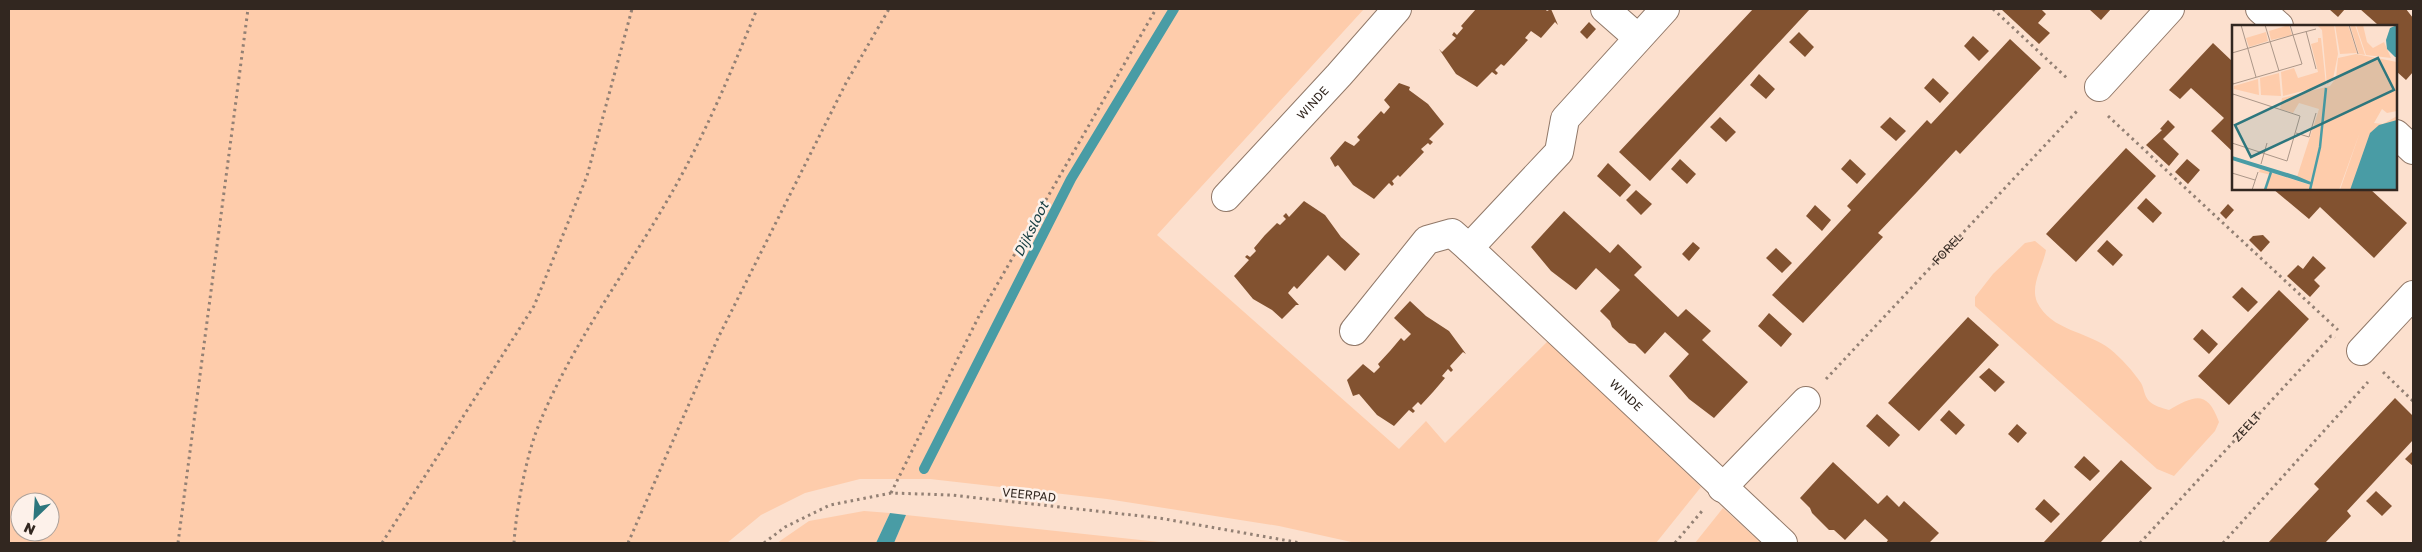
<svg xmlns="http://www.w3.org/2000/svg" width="2422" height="552" font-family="'Golos Text',sans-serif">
  <rect width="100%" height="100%" fill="#fce0ce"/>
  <!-- green -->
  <path fill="#feccab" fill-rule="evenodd" d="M9,9H1364L1157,235L1399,449L1426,421L1445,443L1548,341L1701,487L1656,543H1356L1279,526L1107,499L930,479H860L805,493L761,515L727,543H9ZM20,502H50V532H20Z
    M2035,241L2046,250C2043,267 2030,285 2037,302C2051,331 2087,331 2110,349C2121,358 2133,371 2141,383C2144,388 2144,396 2149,401C2154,406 2162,408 2169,410C2194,396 2207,389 2219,422L2215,431L2174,476L2157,469L1975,306V297L1993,274L2025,243Z
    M1723,508L1761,543H1695Z
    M864,511L890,513L876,543H777L809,521Z
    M906,515L1169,543H894Z"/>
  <!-- water -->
  <path fill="#499ca5" d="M890,513L906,515L894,543H876Z"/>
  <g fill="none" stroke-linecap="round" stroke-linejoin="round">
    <!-- stream -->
    <path stroke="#499ca5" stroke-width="10" d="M924,469L1071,179L1174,9"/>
  </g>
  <!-- building -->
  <path fill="#825230" d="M1476,9H1545L1547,11L1551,9L1558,25L1555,22L1541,38L1531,31L1525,38L1528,40L1504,66L1501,64L1495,70L1498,73L1496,75L1492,72L1477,87L1456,74L1439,49L1442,52L1456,38L1452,35L1454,32L1457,35L1463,28L1461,26Z
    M1753,9H1810L1650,181L1619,152Z
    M2001,9H2041L2046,14L2038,23L2050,33L2039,44Z
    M2089,9H2111L2101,20Z
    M2329,9H2345L2338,17Z
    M2360,9H2406L2413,18V72L2406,80L2396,71V26H2375L2377,24Z
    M1589,22L1596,29L1587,39L1580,32Z
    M1799,32L1814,47L1805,57L1789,42Z
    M1973,36L1989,51L1979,61L1964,46Z
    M2010,39L2041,68L1960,154L1956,150L1917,192L1878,233L1883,237L1803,323L1772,295L1851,210L1847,206L1927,120L1931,124Z
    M2213,43L2233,62V152L2211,131L2224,118L2191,88L2180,99L2169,90Z
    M1759,74L1775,89L1766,99L1750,85Z
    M1933,78L1949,93L1940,103L1924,88Z
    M1399,83L1410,87L1409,90L1428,104L1444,124L1429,139L1433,142L1430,145L1428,143L1421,149L1424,152L1400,177L1398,175L1392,181L1394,184L1392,186L1389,183L1374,199L1353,185L1338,165L1335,167L1330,158L1345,141L1354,146L1360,140L1357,137L1381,111L1384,114L1390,107L1384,100Z
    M1720,117L1736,132L1726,142L1710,127Z
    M1890,117L1906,131L1896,141L1880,127Z
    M2168,120L2175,127L2163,139L2179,154L2169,166L2146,145L2162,130L2160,129Z
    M2126,148L2156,176L2076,262L2046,234Z
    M1680,159L1696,174L1687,184L1671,169Z
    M1850,159L1866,174L1857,184L1841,169Z
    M2187,159L2200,170L2188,184L2175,172Z
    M1608,163L1631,185L1620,197L1597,176Z
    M2273,189H2370L2407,223L2374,258L2320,207L2309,219Z
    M1636,190L1652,204L1641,215L1626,200Z
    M2146,198L2162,213L2153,223L2137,208Z
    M1304,201L1325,215L1341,237L1360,254L1345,271L1328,255L1297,289L1294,286L1288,293L1299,305H1296L1282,319L1272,310L1253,299L1234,276L1249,260L1245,257L1247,255L1250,257L1256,251L1254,248L1265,235L1277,223L1280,225L1286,219L1283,216L1286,213L1289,217Z
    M2228,204L2234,210L2226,219L2220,213Z
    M1815,205L1831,220L1822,231L1806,216Z
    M1564,211L1610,253L1618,244L1642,267L1634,275L1678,317L1686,309L1711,331L1702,340L1748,382L1714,418L1689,399L1669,376L1689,354L1665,332L1645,354L1635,344L1629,343L1612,327L1610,321L1600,311L1620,290L1596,268L1576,290L1551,271L1531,247Z
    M2263,235L2270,242L2261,252L2249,240L2253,236Z
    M2107,240L2123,255L2113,266L2097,251Z
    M1693,242L1700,248L1689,261L1682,254Z
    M1776,248L1792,263L1782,273L1766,258Z
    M2313,256L2326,268L2314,280L2320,286L2310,297L2287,276L2298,265L2303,269Z
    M2242,287L2258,302L2248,312L2232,297Z
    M2279,290L2309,319L2229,405L2198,376Z
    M1410,301L1426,316L1449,331L1466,354L1463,352L1450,366L1453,370L1451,372L1448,369L1442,376L1445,378L1433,392L1421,405L1418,402L1412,408L1415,411L1413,413L1409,410L1394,426L1377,415L1359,394L1353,396L1347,380L1363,364L1374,373L1380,367L1378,364L1390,351L1401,338L1404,341L1411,334L1394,318Z
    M1769,313L1792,334L1781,347L1758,326Z
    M1968,317L1999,345L1919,431L1888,403Z
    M2202,329L2218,344L2209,354L2193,339Z
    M1989,368L2005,382L1995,392L1979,377Z
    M2395,398L2413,416V440L2347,511L2351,516L2325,543H2268L2319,489L2314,484Z
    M1949,410L1965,425L1956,435L1940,420Z
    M1877,414L1900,435L1889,447L1866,426Z
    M2017,424L2027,433L2018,443L2008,434Z
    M2413,451V466L2405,459Z
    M2084,456L2100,471L2090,481L2074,467Z
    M2121,460L2152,488L2100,543H2043Z
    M1833,462L1878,504L1887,495L1899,507L1904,501L1939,533L1929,543H1886L1888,540L1865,519L1845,540L1834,530H1829L1812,513L1810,508L1800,498Z
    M2376,491L2392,506L2382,516L2366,501Z
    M2044,499L2060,514L2051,523L2035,509Z"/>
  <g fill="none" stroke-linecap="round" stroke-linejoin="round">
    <defs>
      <g id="minor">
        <path d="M1605,9L1638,38"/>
        <path id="s3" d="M1665,9L1565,119L1559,152L1469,248L1783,543"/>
        <path d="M2260,9L2279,26"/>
        <path d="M2099,87L2170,9"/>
        <path d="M2396,134L2413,150"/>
        <path id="s4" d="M1226,197L1339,75L1397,9"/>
        <path d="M1354,331L1427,240L1452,233L1469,248"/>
        <path d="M2361,351L2413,295"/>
        <path d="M1722,488L1806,401"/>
      </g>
    </defs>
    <!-- minor casing -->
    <use href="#minor" stroke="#917868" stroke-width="30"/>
    <!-- path -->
    <g stroke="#938074" stroke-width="3" stroke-dasharray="2.5 4" stroke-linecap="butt">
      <path d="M1993,9L2069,80"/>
      <path d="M2108,116L2338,330"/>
      <path d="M2383,372L2413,401"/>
      <path id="s1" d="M1826,379L2078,110"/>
      <path d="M891,493L979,316L1156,9"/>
      <path d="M178,543L248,9"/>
      <path d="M382,543L534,306L587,176L632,9"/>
      <path d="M514,543C516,511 525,463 536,432C569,347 626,273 671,194C704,137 732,70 757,9"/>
      <path d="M628,543L718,338L846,83L889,9"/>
      <path d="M764,543L785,527L830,505L891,493L951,495L1159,518L1301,543"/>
      <path d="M1675,543L1702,511"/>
      <path id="s2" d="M2140,543L2331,336L2335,338"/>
      <path d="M2223,543L2368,382"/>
    </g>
    <!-- minor -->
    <use href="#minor" stroke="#fff" stroke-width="28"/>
  </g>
  <g text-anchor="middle" stroke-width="5" stroke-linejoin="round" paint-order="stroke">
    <!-- street labels -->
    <g font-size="12" fill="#322720" stroke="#fdf1ea">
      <text dy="4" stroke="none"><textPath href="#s4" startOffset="128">WINDE</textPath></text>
      <text dy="4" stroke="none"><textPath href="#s1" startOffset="178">FOREL</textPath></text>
      <text dy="4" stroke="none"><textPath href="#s3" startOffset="529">WINDE</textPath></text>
      <text dy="4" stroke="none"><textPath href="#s2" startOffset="158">ZEELT</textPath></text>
      <text transform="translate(1029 495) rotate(6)" y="4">VEERPAD</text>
    </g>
    <!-- water labels -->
    <g font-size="14" font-style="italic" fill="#133b3f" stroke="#fdf1ea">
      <text transform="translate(1031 229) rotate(-63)" y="5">Dijksloot</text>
    </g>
  </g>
  <!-- overview -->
  <g transform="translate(2232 25)">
    <rect width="165" height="165" fill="#fce0ce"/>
    <path d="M57,0L60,10L39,15L37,6ZM85,0H102L106,29L101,54L95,60L90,5ZM103,0H116L125,28L108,29ZM118,0H123L133,30L127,29ZM124,0H131L135,17L141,23L152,17L159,33L134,30ZM34,7L36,16L17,22L14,13ZM86,13H89L94,60L51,71L49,47L62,43L66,53L86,47L79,19L86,17ZM124,29L165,37V86L155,88L150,84L142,98L151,99L165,91V165H108L128,107L107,165H34L39,150L27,147L28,144L78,160L79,157L65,152L87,84L67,78L61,88L48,84L50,73L98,61L104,53L106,33ZM47,48L49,71L29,70L28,53ZM26,54L27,70L2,64V61Z" fill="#feccab"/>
    <path d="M165,0V32H163L155,24L154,15L158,3ZM165,95V165H118L138,108L147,100ZM0,131L65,151L79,157V160L0,135Z" fill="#499ca5"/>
    <path fill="none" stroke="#499ca5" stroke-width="2.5" d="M33,165L39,147M78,165L88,122L94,63"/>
    <path fill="none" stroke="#ab9688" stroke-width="1" d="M9,0L24,52M33,0L47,46M117,0L126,29M74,6L84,44M0,28L61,10L58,0M0,55L1,59L70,39L61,10L84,4M0,73L1,69L68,91L55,136L0,118M64,108L77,112L84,88M29,139L35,118M0,148L23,155M20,165L26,147"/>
    <path fill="#2d767d" fill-opacity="0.15" stroke="#2d767d" stroke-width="2.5" d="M146,33L162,65L19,132L3,100Z"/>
    <rect width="165" height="165" fill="none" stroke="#322720" stroke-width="2.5"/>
  </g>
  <!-- border -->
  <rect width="2422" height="552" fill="none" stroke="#322720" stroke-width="20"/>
  <!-- north arrow -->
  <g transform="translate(35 517) rotate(205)"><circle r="24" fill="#fdf1ea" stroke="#aca099"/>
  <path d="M0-4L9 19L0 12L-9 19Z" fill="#2d767d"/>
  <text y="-8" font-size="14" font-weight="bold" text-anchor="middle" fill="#322720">N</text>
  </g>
</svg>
